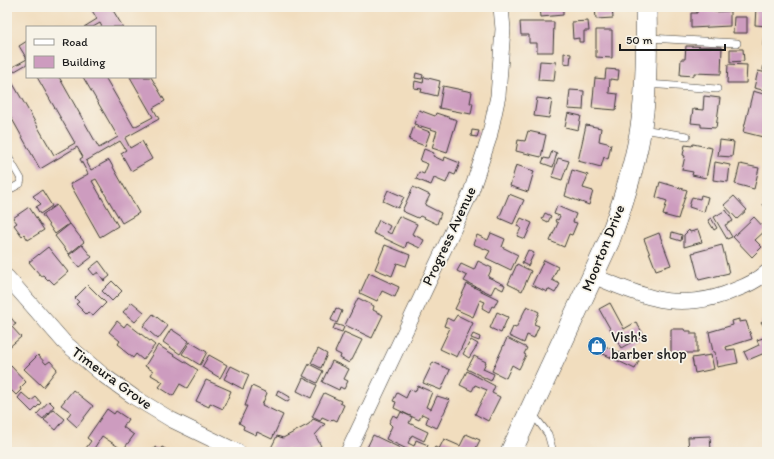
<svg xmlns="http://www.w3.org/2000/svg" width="774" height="459" font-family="Itim,sans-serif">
  <rect width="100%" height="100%" fill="#f7f3e8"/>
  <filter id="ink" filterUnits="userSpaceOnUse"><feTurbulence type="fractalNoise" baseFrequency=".025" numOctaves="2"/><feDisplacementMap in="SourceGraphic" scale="8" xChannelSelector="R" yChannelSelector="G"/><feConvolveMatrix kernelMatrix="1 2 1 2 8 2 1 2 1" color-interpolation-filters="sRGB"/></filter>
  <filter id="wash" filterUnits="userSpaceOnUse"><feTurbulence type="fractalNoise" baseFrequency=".012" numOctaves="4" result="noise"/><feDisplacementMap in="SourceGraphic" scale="16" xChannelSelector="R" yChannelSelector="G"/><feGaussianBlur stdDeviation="0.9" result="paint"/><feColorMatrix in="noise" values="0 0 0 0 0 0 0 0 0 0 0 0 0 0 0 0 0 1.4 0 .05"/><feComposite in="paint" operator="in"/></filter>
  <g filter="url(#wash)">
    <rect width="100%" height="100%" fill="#f1ddbe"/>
    <g id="blocks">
      <!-- building -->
      <path fill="#cd9cbf" d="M90,7H111L123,27H102L100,23L93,27H84L97,19Z
        M540,7H563V15L541,17Z
        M595,7H612L613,18L596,19Z
        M697,7H714V12L730,11V26L691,28V13H697Z
        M756,7L767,8V26L755,25Z
        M734,17H747V33H733Z
        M588,21L589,31H584V42H579V38L573,39L572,22Z
        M520,22H554L553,52H537V43H529V35H521Z
        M764,27L767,28V46H763Z
        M596,30H612V58L596,57Z
        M27,41V64L8,75L54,155L75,143L37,77H59L99,148L118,137L83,77H105L134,127L153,117L130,77H151L165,101L153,108L159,119L125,138L130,148L142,141L152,159L131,171L121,153L126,150L120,141L86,161L91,170L109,160L139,213L122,223L96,179L92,181L118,226L100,237L70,184L88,174L80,159L83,157L77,147L40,169L7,110V70L27,59L19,46Z
        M686,46L722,47L721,74L694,73V76L680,75L681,59H685Z
        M730,49H743L744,61L730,62Z
        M564,53L571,54L570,64L564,63Z
        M765,55H767V71L763,70Z
        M540,61L556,62L554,81L538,80Z
        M728,64L747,65L746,83H727Z
        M606,69L619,70L618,80L610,79L609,93L618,94L616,110L592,108L595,78L605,79Z
        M758,71L767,73V91L754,88Z
        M416,73L423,75L422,79L415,78Z
        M424,77L440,81L437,96L421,92L422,89L414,88L415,81L423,83Z
        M443,86L472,92L470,103H473L471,114L439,108Z
        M570,90L584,91L583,110L568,109Z
        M753,91L767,95V104L764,118L767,119V138L743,132Z
        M704,96L720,98L716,128L701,127V124L691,123L693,109L703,110Z
        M537,98L552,100L549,118L534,116Z
        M419,110L435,116L436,113L457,120L447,153L432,148L437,131L414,124Z
        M568,113L581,116L578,130L565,127Z
        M586,125L601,128L599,141L611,144L608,159L604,157L601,167L578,161Z
        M414,126L430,132L425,146L409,140Z
        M472,130L479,131L477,137L471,136Z
        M528,131L546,135L541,157L516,151L518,140L525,141Z
        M720,140L734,142L732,157L718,156Z
        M693,144L712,148L706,178L692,175L693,172L682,170L685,156L683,155L685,145L692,146Z
        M424,149L434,153L433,156L444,161L445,157L460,163L455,175L450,173L446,183L434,178L431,185L416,179L419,172L424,174L428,164L420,161Z
        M552,151L557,153L553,167L542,163L544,158L549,159Z
        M558,158L569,161L562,180L552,177Z
        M715,162L730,165L728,182L713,180Z
        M740,164L759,168L754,189L735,184Z
        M516,165L534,171L528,192L510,186Z
        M572,170L588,175L583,188L593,191L589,205L565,196Z
        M660,182L687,190L678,219L663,215L667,201L656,197Z
        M413,187L430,195L425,205L441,213L437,224L420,216L418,218L402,211Z
        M42,190L52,206L40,214L36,207L41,204L33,196Z
        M388,190L404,197L398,208L383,201Z
        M767,191V206L763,205Z
        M509,194L524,200L513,224L499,218Z
        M701,195L708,197L704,212L689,207L692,197L700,199Z
        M734,196L747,210L737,219L724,205Z
        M56,205L69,224L55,234L42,215Z
        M557,206L576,214L573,222L577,223L572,235L569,234L564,247L550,241L558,223L555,221L556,219L558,220L560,216L554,214Z
        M29,207L44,230L28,240L24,234L22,236L14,225L17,223L13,218Z
        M726,210L733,221L725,225L732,237L727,239L714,217Z
        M545,213L551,216L548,222L542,219Z
        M399,216L417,224L412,234L424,240L420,248L407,242L405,248L373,233L379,220L390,226L387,232L391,234Z
        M754,217L766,230L755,240L762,247L752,257L733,237Z
        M521,218L532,223L525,239L517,236L521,228L517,226Z
        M711,218L717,228L714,230L708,220Z
        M70,224L84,242L69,254L55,236Z
        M689,230L690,232L698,230L702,242L684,247V235Z
        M672,232L682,235L681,241L671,238Z
        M491,233L505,239L502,247L518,255L511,270L486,258L490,251L473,244L477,235L488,240Z
        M659,233L671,265L656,270L644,239Z
        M82,245L92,257L79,267L69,255Z
        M385,245L410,255L406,266L397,263L392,276L375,269Z
        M722,245L729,273L699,280L692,253Z
        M48,247L68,272L54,284L49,279L48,280L43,275L41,276L29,262Z
        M528,250L534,253L528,266L522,263Z
        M544,260L558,267L552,280L560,284L555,293L548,289L547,292L532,285Z
        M99,261L110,276L104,281L98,272L94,275L89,269Z
        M478,261L492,268L488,277L505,285L503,290L495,286L491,294L464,281L467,276L457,271L461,264L474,270Z
        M517,264L531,271L522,291L508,284Z
        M369,273L399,287L395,297L382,291L377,301L360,293Z
        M112,281L122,291L112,301L102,291Z
        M467,284L498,299L494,307L492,306L489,312L482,308L485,302L480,300L473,317L455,309Z
        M88,285L106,303L93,316L88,312L86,314L76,304L79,302L75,298Z
        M358,298L374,306L373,310L383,315L372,338L345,325Z
        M132,302L144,312L135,322L123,312Z
        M610,303L624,329L636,322L644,335L621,348L599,309Z
        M527,306L539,312L534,324L539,326L534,338L527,335L524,343L509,336L513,327L516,328Z
        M336,308L342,311L337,323L331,320Z
        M497,312L508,317L501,333L490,328Z
        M8,314L16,324L12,327L21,337L7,349Z
        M153,314L168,326L158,339L143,326Z
        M457,315L473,323L457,357L440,349L450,328L444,326L447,318L453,321Z
        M767,318V331L761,322Z
        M739,319V322L746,321L752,339L726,347L727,350L735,349L738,363L717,367L715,352H713L709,332L733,325L732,321Z
        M117,321L124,327L127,323L155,345L143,360L136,354L133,358L122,349L123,348L118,344L120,341L109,332Z
        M335,324L344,327L342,332L333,329Z
        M171,329L189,341L180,354L163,342Z
        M671,329H684L685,331H691V334H697V353H671Z
        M344,332L362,340L352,360H351L349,363L340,358L341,355L335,352Z
        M473,334L480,337L479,341L471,338Z
        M507,338L527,348L524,354L526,355L519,369L512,365L506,378L492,371Z
        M763,338L767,346V352L748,360L744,352L759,345L757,340Z
        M471,340L478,344L469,358L463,354Z
        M190,342L207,352L200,365L182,354Z
        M596,342L639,361L635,369L593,349Z
        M158,345L198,370L187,388L180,384L173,396L159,387L163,382L151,375L153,371L145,366Z
        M318,349L327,354L321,368L311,363Z
        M38,355L46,364L50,361L57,369L43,387L24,369Z
        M209,355L227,365L220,378L202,367Z
        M711,355L714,369L695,373L692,358Z
        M474,356L486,362L483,369L494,374L491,381L467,369Z
        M332,361L349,369L344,379L348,381L344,389L340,387L339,390L322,382Z
        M433,362L450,370L441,390L423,383Z
        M309,364L323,371L317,383L303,376Z
        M11,366L26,382L20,388L21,390L16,395L7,386V370Z
        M231,366L249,375L243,389L224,379Z
        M467,371L495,386L492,393L500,397L488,421L475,414L487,390L475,385L472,391L460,385Z
        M303,378L317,385L311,398L297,391Z
        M206,380L231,391L223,409L210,403L209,407L196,401Z
        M252,386L267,393L262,405L283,415L272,439L257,432L256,435L243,429L244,426L239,423L247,406H245Z
        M418,386L432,392L426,407L431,409L437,396L450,400L437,428L426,423L428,417L422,414L419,420L394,408L396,402L393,401L397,393L406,398L410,389L415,392Z
        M73,390L93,406L77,427L67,418L71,412L61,405Z
        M278,390L290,397L288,402L276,395Z
        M22,393L31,401L36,397L41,403L32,412L18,398Z
        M324,393L341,401L340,403L344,405L337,421L333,419L331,421L322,417L320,421L312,417Z
        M49,401L54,406L43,419L37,414Z
        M53,409L65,419L56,430L44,420Z
        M107,409L114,414L116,411L128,419L123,427L134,435L123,450L102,436L93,450L97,452H85L84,451L91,441L87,438Z
        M401,412L412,417L409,423L428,432L424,441L412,435L408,443L414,446L416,440L428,445L425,452H413L386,439L392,426L389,423L393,415L398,418Z
        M313,419L325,424L315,435L321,446L309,452H290L288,448L283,452H275L270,450L277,436L283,438L309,424Z
        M466,434L480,440L474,452H432L435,447L439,449L444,439L460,446Z
        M373,435L400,448L398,452H385L382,450L381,452H365Z
        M710,436L711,450L689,451L688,437Z
        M155,447L160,450L162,447L167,450L168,449L174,452H152Z"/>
    </g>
  </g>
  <g filter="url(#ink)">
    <use href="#blocks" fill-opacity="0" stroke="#3c3934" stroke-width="1"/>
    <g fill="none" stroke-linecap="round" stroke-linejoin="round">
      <defs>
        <path id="lane" d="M649,38L737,43
          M647,84L717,89
          M642,129L687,136
          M7,155L21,179L20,184L7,191
          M532,413L548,434L553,452"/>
        <path id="street" d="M593,276C613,284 633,293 654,298C680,305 711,301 735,290C746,286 758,280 767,272
          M7,277L64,342L103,375L134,397L172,420L238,452
          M348,452L471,192L489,138L498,96L503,29L501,7"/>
        <path id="secondary" d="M511,452L609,241C623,203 637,159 642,120C647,83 647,44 646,7"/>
      </defs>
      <!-- lane casing -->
      <use href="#lane" stroke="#3c3934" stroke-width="8"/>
      <!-- street casing -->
      <use href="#street" stroke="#3c3934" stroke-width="16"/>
      <!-- secondary casing -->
      <use href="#secondary" stroke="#3c3934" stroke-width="22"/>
      <!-- lane -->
      <use href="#lane" stroke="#fff" stroke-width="7"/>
      <!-- street -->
      <use href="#street" stroke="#fff" stroke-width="15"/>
      <!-- secondary -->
      <use href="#secondary" stroke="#fff" stroke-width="21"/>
    </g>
  </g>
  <!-- icons -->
  <defs>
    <symbol id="shop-disc" viewBox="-11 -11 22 22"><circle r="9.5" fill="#1f6fb2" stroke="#f7f3e8"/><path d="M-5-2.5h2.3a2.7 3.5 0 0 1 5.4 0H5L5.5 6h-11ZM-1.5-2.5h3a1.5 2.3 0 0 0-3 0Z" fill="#fff"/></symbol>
  </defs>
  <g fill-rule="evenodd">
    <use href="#shop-disc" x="586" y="335" width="22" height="22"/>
  </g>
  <g text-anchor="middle" stroke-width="3.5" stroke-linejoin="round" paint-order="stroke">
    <!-- street labels -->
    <g font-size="15" fill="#1c1c1c" stroke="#f7f3e8">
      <text transform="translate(449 236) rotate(-65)" y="5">Progress Avenue</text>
      <text transform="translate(603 248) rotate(-68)" y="5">Moorton Drive</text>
      <text transform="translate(112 378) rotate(36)" y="5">Timeura Grove</text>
    </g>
    <!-- poi labels -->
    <g font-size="15" fill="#1c1c1c" stroke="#f7f3e8" text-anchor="start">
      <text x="611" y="342">Vish's<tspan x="611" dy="17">barber shop</tspan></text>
    </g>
  </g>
  <!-- margin -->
  <rect width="774" height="459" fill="none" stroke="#f7f3e8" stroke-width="24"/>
  <!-- legend -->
  <rect x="26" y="26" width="130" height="52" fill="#f7f3e8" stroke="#9f9d96"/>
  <rect x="34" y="39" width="20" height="6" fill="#ffffff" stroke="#9f9d96"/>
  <text x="62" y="46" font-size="12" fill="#1c1c1c">Road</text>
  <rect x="34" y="56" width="20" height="12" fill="#cd9cbf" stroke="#9f9d96"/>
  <text x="62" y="66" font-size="12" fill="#1c1c1c">Building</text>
  <!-- scale -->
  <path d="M620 44v6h105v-6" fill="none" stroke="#1c1c1c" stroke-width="2"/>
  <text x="626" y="44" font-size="12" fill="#1c1c1c" stroke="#f7f3e8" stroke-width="3" paint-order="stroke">50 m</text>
</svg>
